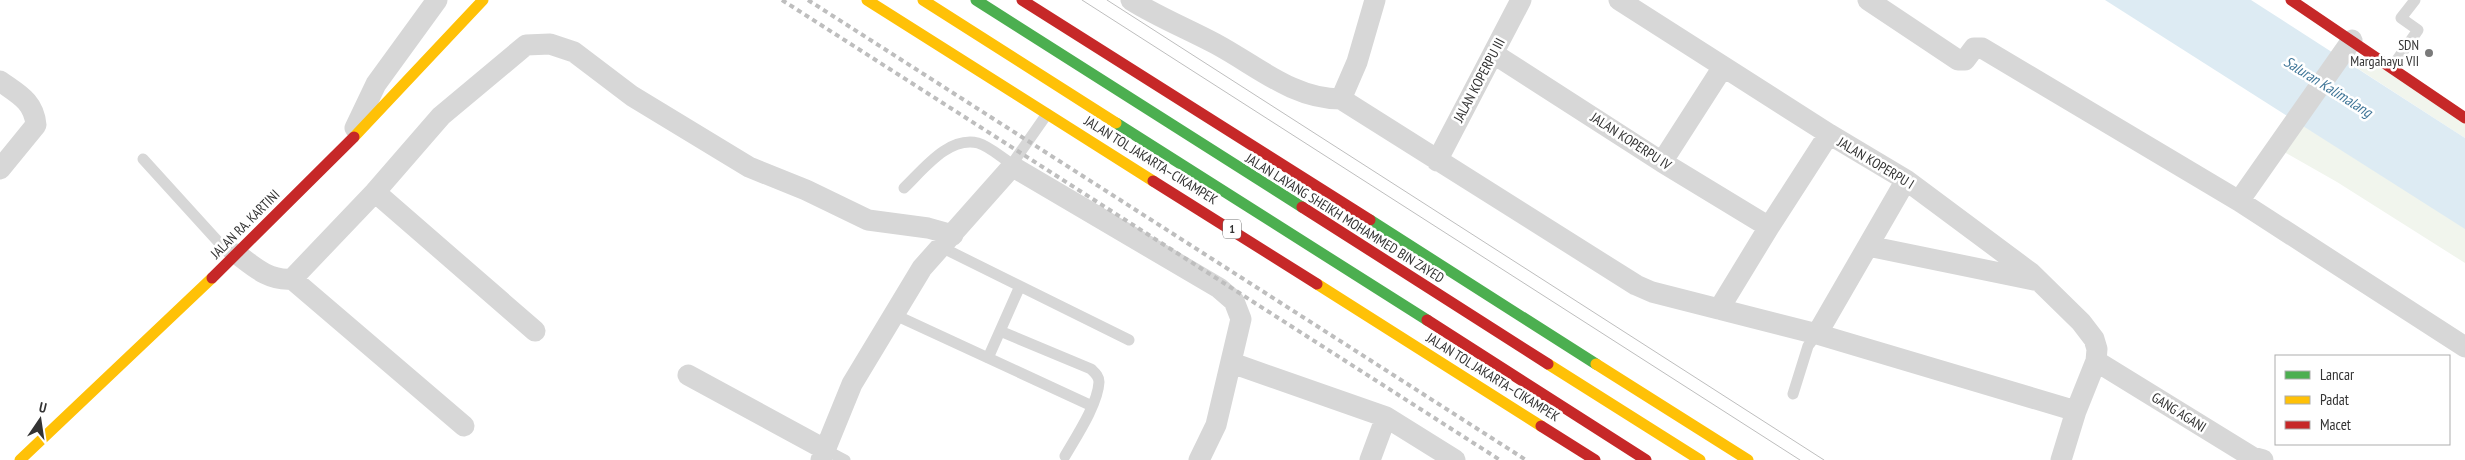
<svg xmlns="http://www.w3.org/2000/svg" width="2465" height="460" font-family="'PT Sans Narrow',sans-serif">
  <rect width="100%" height="100%" fill="#fff"/>
  <!-- green -->
  <path fill="#f1f5ed" d="M2346,47L2465,118V138L2340,57Z
    M2296,121L2465,228V263L2337,182L2277,148Z"/>
  <!-- water -->
  <path fill="#ddebf3" d="M2105,0H2251L2465,138V229Z"/>
  <g fill="none" stroke-linecap="round" stroke-linejoin="round">
    <!-- lane -->
    <path stroke="#d7d7d7" stroke-width="11" d="M2392,67L2418,30L2401,18L2415,0
      M143,159L233,258
      M1012,164L1047,114
      M904,188C923,170 948,136 978,143C989,146 1002,158 1012,164V168
      M941,247L1129,340
      M893,314L1092,406
      M1000,331L1091,369C1095,373 1099,376 1099,382C1098,404 1076,437 1065,456
      M988,358L1020,286
      M1793,394L1808,346L1817,334
      M826,450L845,460"/>
    <!-- street -->
    <path stroke="#d7d7d7" stroke-width="21" d="M1131,0C1158,17 1188,29 1216,44C1257,66 1293,99 1341,99L1636,285L1652,292L1817,334L2076,411
      M1619,0L1829,134L1906,180L2031,273L2081,322L2094,339L2097,349L2096,361L2076,411L2061,460
      M1868,0L1958,60H1965L1974,48H1982L2239,201L2465,347
      M1494,54L1662,162L1769,227
      M0,81C18,94 34,101 36,125L0,169
      M1341,99L1357,62L1375,0
      M355,128L376,84L437,0
      M1437,161L1521,0
      M1662,162L1723,67
      M375,192L535,331
      M2239,201L2352,40
      M1868,246L2039,281
      M237,254C254,267 269,281 292,279L375,192L441,116L526,45L550,44L574,52L632,96L749,167L806,190L868,220L928,228L953,235
      M292,279L464,426
      M1719,309L1769,227L1829,134
      M1817,334L1906,180
      M2096,361L2252,457L2263,460
      M1232,363L1386,417L1455,460
      M688,375L826,450
      M821,460L852,384L922,268L1009,170L1015,168L1219,288L1234,301L1241,319L1216,425L1199,460
      M1370,460L1386,417"/>
    <!-- fast -->
    <path stroke="#4caf50" stroke-width="11" d="M976,0L1302,207
      M1116,123L1427,320
      M1370,220L1596,364"/>
    <!-- slow -->
    <path stroke="#ffc107" stroke-width="11" d="M867,0L1153,181
      M923,0L1116,123
      M354,137L483,0
      M1317,284L1541,426
      M1548,364L1700,460
      M1596,364L1748,460
      M20,460L212,278"/>
    <!-- jam -->
    <path stroke="#c62828" stroke-width="11" d="M1022,0L1370,220
      M2291,0L2465,118
      M1153,181L1317,284
      M1302,207L1548,364
      M212,278L354,137
      M1427,320L1646,460
      M1541,426L1595,460"/>
    <!-- tram -->
    <path stroke="#bebebe" stroke-width="1" d="M1082,0L1800,460
      M1107,0L1824,460"/>
    <!-- rail -->
    <path stroke="#bebebe" stroke-width="4" stroke-dasharray="5 4" stroke-linecap="butt" d="M782,0L1500,460
      M808,0L1526,460"/>
  </g>
  <!-- markers -->
  <circle fill="#7a7a7a" stroke="#fff" stroke-width="2" cx="2429" cy="53" r="5"/>
  <g text-anchor="middle" stroke-width="5" stroke-linejoin="round" paint-order="stroke">
    <!-- shield labels -->
    <rect fill="#fff" stroke="#707070" stroke-width="1" x="1223" y="219.5" width="18" height="19" rx="4"/>
    <g font-size="12" font-weight="bold" fill="#333">
      <text x="1232" y="233">1</text>
    </g>
    <!-- poi labels -->
    <g font-size="14" fill="#333" stroke="#fff" text-anchor="end">
      <text x="2419" y="50">SDN<tspan x="2419" dy="16">Margahayu VII</tspan></text>
    </g>
    <!-- street labels -->
    <g font-size="14" fill="#333" stroke="#fff">
      <text transform="translate(1479 80) rotate(-62)" y="5">JALAN KOPERPU III</text>
      <text transform="translate(1631 141) rotate(33)" y="5">JALAN KOPERPU IV</text>
      <text transform="translate(1151 160) rotate(32)" y="5">JALAN TOL JAKARTA–CIKAMPEK</text>
      <text transform="translate(1876 163) rotate(31)" y="5">JALAN KOPERPU I</text>
      <text transform="translate(1345 218) rotate(32)" y="5">JALAN LAYANG SHEIKH MOHAMMED BIN ZAYED</text>
      <text transform="translate(245 224) rotate(-45)" y="5">JALAN RA. KARTINI</text>
      <text transform="translate(1493 377) rotate(32)" y="5">JALAN TOL JAKARTA–CIKAMPEK</text>
      <text transform="translate(2179 412) rotate(32)" y="5">GANG AGANI</text>
    </g>
    <!-- water labels -->
    <g font-size="15" font-style="italic" fill="#3f7597" stroke="#fff">
      <text transform="translate(2328 87) rotate(32)" y="5">Saluran Kalimalang</text>
    </g>
  </g>
  <!-- legend -->
  <rect x="2275" y="355" width="175" height="90" fill="#ffffff" stroke="#adadad"/>
  <rect x="2285" y="371" width="25" height="8" fill="#4caf50" stroke="#adadad"/>
  <text x="2320" y="380" font-size="15" fill="#333333">Lancar</text>
  <rect x="2285" y="396" width="25" height="8" fill="#ffc107" stroke="#adadad"/>
  <text x="2320" y="405" font-size="15" fill="#333333">Padat</text>
  <rect x="2285" y="421" width="25" height="8" fill="#c62828" stroke="#adadad"/>
  <text x="2320" y="430" font-size="15" fill="#333333">Macet</text>
  <!-- north arrow -->
  <g transform="translate(40 420) rotate(13)" stroke="#ffffff" stroke-width="4" paint-order="stroke">
  <path d="M0-4L9 19L0 12L-9 19Z" fill="#333333"/>
  <text y="-8" font-size="14" font-weight="bold" text-anchor="middle" fill="#333333">U</text>
  </g>
</svg>
